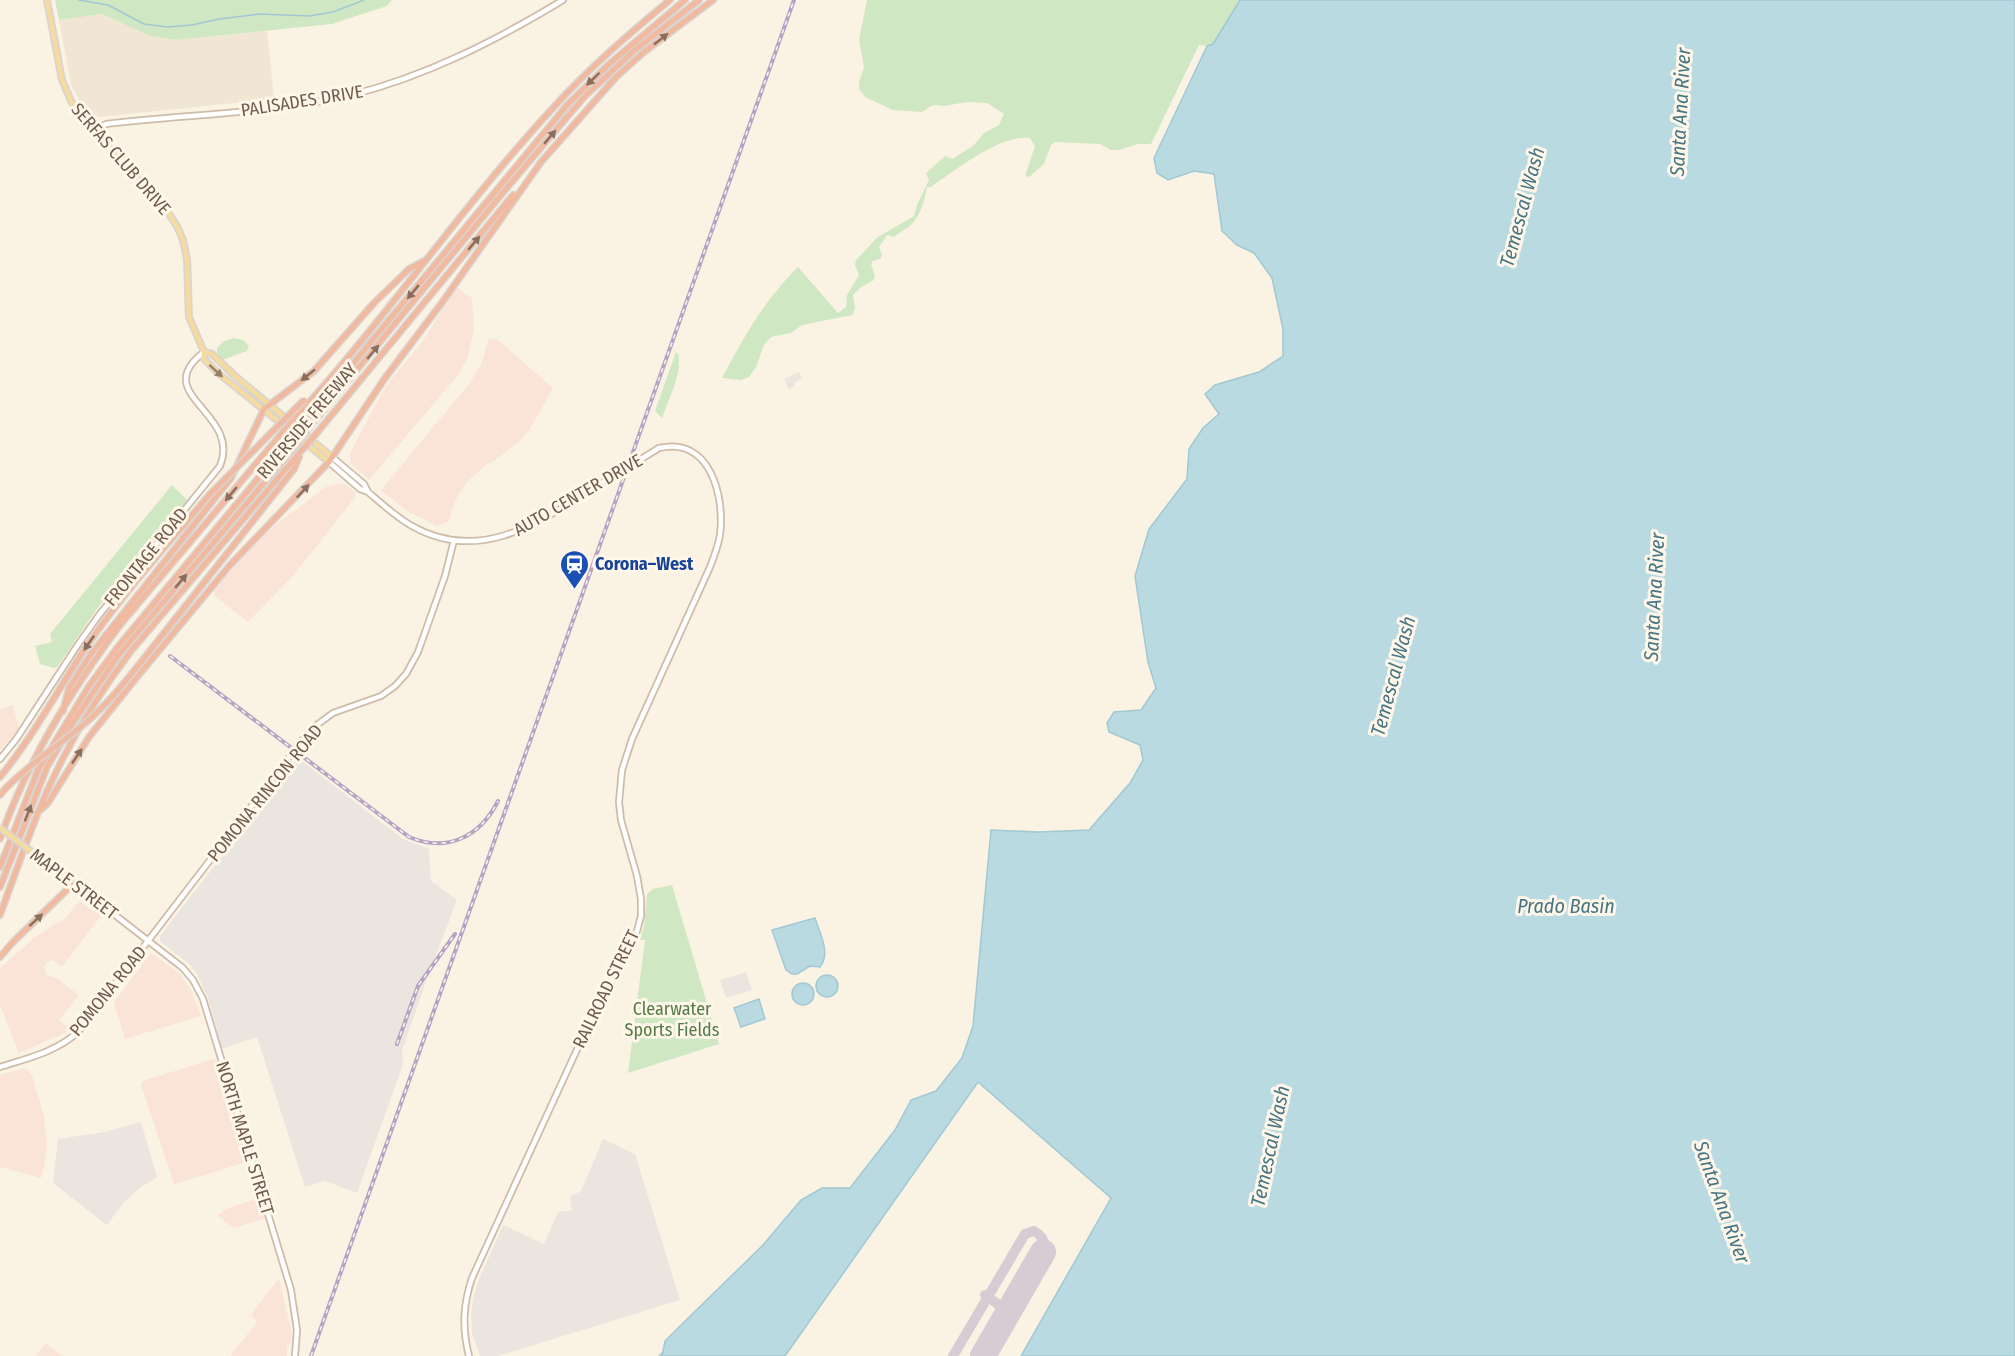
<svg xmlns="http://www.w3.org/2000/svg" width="2015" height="1356" font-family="'Fira Sans Condensed',sans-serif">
  <rect width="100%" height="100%" fill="#faf3e4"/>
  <!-- residential -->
  <path fill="#f1e5d3" d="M102,14L150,36L177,40L267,31L274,99L99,117L90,115L80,102L71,85L59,20Z"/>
  <!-- commercial -->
  <path fill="#fae4d8" d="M457,287L472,298L474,330L467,359L458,375L369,480L351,464L350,453L385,387L422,342Z
    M489,338L498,340L553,388L530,429L521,440L497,459L486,465L468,481L456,499L449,521L437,526L407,511L381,490L468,385L481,365Z
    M338,484L346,485L356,493V496L293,576L248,622L215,597L214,591L240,560L273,527L326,487Z
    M13,705L19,729L0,750V709Z
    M79,901L101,916L62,967L53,960L47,962L44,967L47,975L56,978L79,995L59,1020L69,1028L65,1033L19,1053L0,1005V968L34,938L65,918Z
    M151,953L180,974L190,988L201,1016L125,1039L114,1002Z
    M213,1059L217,1061L247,1162L174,1184L141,1085L143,1081Z
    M25,1068L32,1075L44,1116L47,1146L44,1168L41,1178L0,1167V1075Z
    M257,1199L260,1201L265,1218L234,1228L217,1215L231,1207Z
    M279,1278L292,1334L291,1342L290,1345L287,1346V1356H230L257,1322L251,1315Z
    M46,1343L62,1356H36Z"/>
  <!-- industrial -->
  <path fill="#eae5de" d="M799,372L802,379L794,383L795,386L789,389L784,379Z
    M298,758L403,839L429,849L431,881L457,900L426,981L402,1051L403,1064L357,1193L325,1181L305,1187L257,1037L222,1049L208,998L198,976L190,965L160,941V936Z
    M746,972L752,990L726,998L720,980Z
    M141,1122L157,1177L140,1188L124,1202L107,1225L53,1183L58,1139L104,1132Z
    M603,1139L635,1154L680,1300L498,1356H480L472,1333L471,1317L473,1298L480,1277L503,1225L544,1244L558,1212L572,1210L570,1197L581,1191Z"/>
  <!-- green -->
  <path fill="#d0e7c3" d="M55,0H392L387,6L332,24L177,40L150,36L102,14L59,20Z
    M867,0H1240L1213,44L1207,46L1199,45L1151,144H1138L1119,150H1111L1100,144L1055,142L1051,145L1044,164L1029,177L1026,176V173L1035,146L1030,138C1001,134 954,171 931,187H927C924,202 921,215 910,226C905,230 899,232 894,237L887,235L879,247L882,255L880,259L873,261L871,264L875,276L874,280L861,287L853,295L855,308L852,315L802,325L791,333L771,337L764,345L756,367L749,377L741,380L722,378C745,335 763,302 798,267L838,313L846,307L847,295L859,275L855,265L856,260L878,237L914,216L917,205L929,180L926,173L945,156L952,159L973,146L984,133L999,125L1004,114L987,103L967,102L944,106L933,105L922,112L893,110L865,97L859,89V82L864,67L859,40Z
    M234,338L243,340L249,346L247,351L222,360L217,354V348L224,341Z
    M676,352L679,355V368L675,384L662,418L655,411Z
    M172,485L187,500L99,606L57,667L54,668L40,664L35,646L52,642L50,634Z
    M672,885L719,1044L628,1073L645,940H640L644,926L647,894L653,889Z"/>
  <!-- water -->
  <path fill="#badae2" stroke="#a1c8d3" stroke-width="1.5" d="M1240,0H2015V1356H1021L1111,1198L978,1082L785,1356H662L665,1341L676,1330L763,1245L801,1200L822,1188H850L895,1130L911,1100L936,1091L962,1058L973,1026L991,830L1038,832L1089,830L1130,783L1143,760L1140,745L1109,732L1107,723L1114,712L1141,710L1156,688L1148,662L1135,576L1149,529L1187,479L1189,449L1203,428L1219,414L1205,394L1215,385L1259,372L1283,356V329L1272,278L1254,253L1237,245L1222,231L1214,174L1194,171L1168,180L1157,173L1154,158L1207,46L1213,44Z
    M815,918C820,934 831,953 820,967L810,966L797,974H792L786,970L772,930Z
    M816 986a11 11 0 1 1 22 0a11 11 0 1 1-22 0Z
    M792 994a11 11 0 1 1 22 0a11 11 0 1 1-22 0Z
    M759,999L765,1019L741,1027L734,1008Z"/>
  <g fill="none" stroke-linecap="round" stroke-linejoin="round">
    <!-- stream -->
    <path stroke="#a1c8d3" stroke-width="1.5" d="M79,0L108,5L144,24L167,27L192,25L219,19L260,14L309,16L333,12L364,0
      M659,1356L663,1352"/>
    <!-- taxiway -->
    <path stroke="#d8cbd4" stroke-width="10" d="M985,1295L1002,1307L1004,1318L1000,1326
      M953,1356L1025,1234L1034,1231C1043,1236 1046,1243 1043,1252"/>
    <!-- runway -->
    <path stroke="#d8cbd4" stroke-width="26" d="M983,1356L1043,1252"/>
    <defs>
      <path id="secondary" d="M94,130L106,124C187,114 272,114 351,95C427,76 497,40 563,0
        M332,457L364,484L368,492
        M329,462L360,489L368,492C382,504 396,517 412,526C481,565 541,521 599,485
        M0,759L17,738L77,646L99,615L220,466C242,412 148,395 204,352
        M74,883L183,968L193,980L203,999L291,1290L297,1330L295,1356
        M0,1067C28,1058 56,1052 78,1032L310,730L333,713L381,696L395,686L406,674L418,652L445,576L454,540
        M469,1356C462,1328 463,1305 472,1278L597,1006L626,956L637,931L641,916V899L637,876L621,820L619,802L622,770L632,739L710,567C714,557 718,546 720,535C725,496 710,436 659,448"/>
      <path id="primary" d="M47,0L62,80L72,103L85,121L166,209L178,228L183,240L187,259L189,317L204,352V359L218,373L329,462
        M204,352L212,354L234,375L332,457
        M36,855L74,883"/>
      <path id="highway" d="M540,163L617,76L644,52L713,0
        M295,418C386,319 462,206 553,108C589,68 629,34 670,0
        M303,424L568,104L608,65L685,0
        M308,429L510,184L585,96L635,50L699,0
        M316,434L513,195
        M149,652L294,469L299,457
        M63,711L69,688L91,654L231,478L264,409L314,371L374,303L409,269L424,261
        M0,777C33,737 57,691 86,647C123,593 168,544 210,494
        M0,795L6,788
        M37,813L48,803L89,737L137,677L230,565L329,462L385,378L441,304L541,162
        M0,839C26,764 72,689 120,625L282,433
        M0,867L38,770L89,686L117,648L290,440
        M0,887L47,767L74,721L117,657L296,445
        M0,915C12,882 24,848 37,815C60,757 93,701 131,651L302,450
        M0,957L13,942L74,883"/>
    </defs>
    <!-- secondary casing -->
    <use href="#secondary" stroke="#cebca9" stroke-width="8"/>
    <!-- primary casing -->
    <use href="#primary" stroke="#dad4d0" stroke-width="8"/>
    <!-- highway casing -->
    <use href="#highway" stroke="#dad4d0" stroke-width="8"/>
    <!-- secondary -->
    <use href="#secondary" stroke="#fff" stroke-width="4.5"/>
    <!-- primary -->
    <use href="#primary" stroke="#f5dba0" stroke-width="4.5"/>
    <!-- highway -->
    <use href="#highway" stroke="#f1b99f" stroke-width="5"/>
    <defs>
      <path id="rail" d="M170,656L409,837C447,853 480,837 498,801
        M397,1044L418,986L455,934
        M311,1356L794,0"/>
    </defs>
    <!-- rail casing -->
    <use href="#rail" stroke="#b6a3c3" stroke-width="4"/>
    <!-- rail -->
    <use href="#rail" stroke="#fef7ea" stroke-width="1.5" stroke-dasharray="4.5" stroke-linecap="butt"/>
    <defs>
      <path id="secondary-bridge" d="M599,485L659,448"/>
      <path id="primary-bridge" d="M0,828L36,855"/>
      <path id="highway-bridge" d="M282,433L295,418
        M290,440L303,424
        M296,445L308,429
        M302,450L316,434
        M210,494L304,400
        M6,788C31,762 63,743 90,719C112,699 130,676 149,652"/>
    </defs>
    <!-- secondary-bridge casing -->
    <use href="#secondary-bridge" stroke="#cebca9" stroke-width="8" stroke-linecap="butt"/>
    <!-- primary-bridge casing -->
    <use href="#primary-bridge" stroke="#dad4d0" stroke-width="8" stroke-linecap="butt"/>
    <!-- highway-bridge casing -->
    <use href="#highway-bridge" stroke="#dad4d0" stroke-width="8" stroke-linecap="butt"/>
    <!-- secondary-bridge -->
    <use href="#secondary-bridge" stroke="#fff" stroke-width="4.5"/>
    <!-- primary-bridge -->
    <use href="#primary-bridge" stroke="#f5dba0" stroke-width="4.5"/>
    <!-- highway-bridge -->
    <use href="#highway-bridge" stroke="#f1b99f" stroke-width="5"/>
  </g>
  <!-- one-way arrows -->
  <defs><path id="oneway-solid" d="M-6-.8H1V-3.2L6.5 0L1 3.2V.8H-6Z" transform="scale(1.5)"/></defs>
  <g fill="#8b6e5c">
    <use href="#oneway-solid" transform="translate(661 39) rotate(-38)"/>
    <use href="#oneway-solid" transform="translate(593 79) rotate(136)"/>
    <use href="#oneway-solid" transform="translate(550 137) rotate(-50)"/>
    <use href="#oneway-solid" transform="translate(474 243) rotate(-50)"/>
    <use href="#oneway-solid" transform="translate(413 292) rotate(130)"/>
    <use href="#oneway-solid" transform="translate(373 352) rotate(-50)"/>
    <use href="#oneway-solid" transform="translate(308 375) rotate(141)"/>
    <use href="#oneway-solid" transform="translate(303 491) rotate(-47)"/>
    <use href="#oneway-solid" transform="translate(231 494) rotate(130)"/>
    <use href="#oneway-solid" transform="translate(181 581) rotate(-50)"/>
    <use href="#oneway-solid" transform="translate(89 643) rotate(125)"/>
    <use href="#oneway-solid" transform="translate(77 756) rotate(-56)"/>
    <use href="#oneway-solid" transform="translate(28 813) rotate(-69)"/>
    <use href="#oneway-solid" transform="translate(36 920) rotate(-43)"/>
  </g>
  <use fill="#998164" href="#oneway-solid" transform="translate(216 371) rotate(42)"/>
  <!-- icons -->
  <defs>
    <symbol id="station-pin" viewBox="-11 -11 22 30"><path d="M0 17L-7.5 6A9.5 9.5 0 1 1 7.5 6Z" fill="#1a4fb4" stroke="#fef7ea"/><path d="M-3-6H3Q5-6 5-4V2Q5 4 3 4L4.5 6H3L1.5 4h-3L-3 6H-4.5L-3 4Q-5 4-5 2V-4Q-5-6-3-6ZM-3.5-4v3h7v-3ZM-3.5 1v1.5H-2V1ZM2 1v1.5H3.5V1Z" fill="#fff"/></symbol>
  </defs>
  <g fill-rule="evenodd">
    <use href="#station-pin" x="558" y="548" width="33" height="45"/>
  </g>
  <g text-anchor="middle" stroke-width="6" stroke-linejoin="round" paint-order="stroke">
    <!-- street labels -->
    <g font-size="18" fill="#715b4b" stroke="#fef7ea">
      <text transform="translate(302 101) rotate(-9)" y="6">PALISADES DRIVE</text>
      <text transform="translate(121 159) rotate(49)" y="6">SERFAS CLUB DRIVE</text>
      <text transform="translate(307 421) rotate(-50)" y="6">RIVERSIDE FREEWAY</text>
      <text transform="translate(578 495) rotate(-30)" y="6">AUTO CENTER DRIVE</text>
      <text transform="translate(146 557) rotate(-51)" y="6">FRONTAGE ROAD</text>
      <text transform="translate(265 793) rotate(-51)" y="6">POMONA RINCON ROAD</text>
      <text transform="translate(74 884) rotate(37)" y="6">MAPLE STREET</text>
      <text transform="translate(606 989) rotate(-64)" y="6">RAILROAD STREET</text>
      <text transform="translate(108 991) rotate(-51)" y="6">POMONA ROAD</text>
      <text transform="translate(245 1138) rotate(73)" y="6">NORTH MAPLE STREET</text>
    </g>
    <!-- transit labels -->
    <g font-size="18" font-weight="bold" fill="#164399" stroke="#fef7ea" text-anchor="start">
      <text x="595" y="570">Corona–West</text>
    </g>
    <!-- park labels -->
    <g font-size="18" fill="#547b47" stroke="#fef7ea">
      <text x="672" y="1015">Clearwater<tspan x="672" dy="21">Sports Fields</tspan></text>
    </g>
    <!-- water labels -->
    <g font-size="20" font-style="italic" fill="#477583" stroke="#fef7ea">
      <text transform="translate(1680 112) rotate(-87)" y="7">Santa Ana River</text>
      <text transform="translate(1522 207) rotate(-75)" y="7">Temescal Wash</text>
      <text transform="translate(1654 597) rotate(-87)" y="7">Santa Ana River</text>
      <text transform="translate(1393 676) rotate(-75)" y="7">Temescal Wash</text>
      <text x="1566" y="913">Prado Basin</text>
      <text transform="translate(1270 1146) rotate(-78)" y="7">Temescal Wash</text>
      <text transform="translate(1722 1202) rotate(70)" y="7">Santa Ana River</text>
    </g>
  </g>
</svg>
